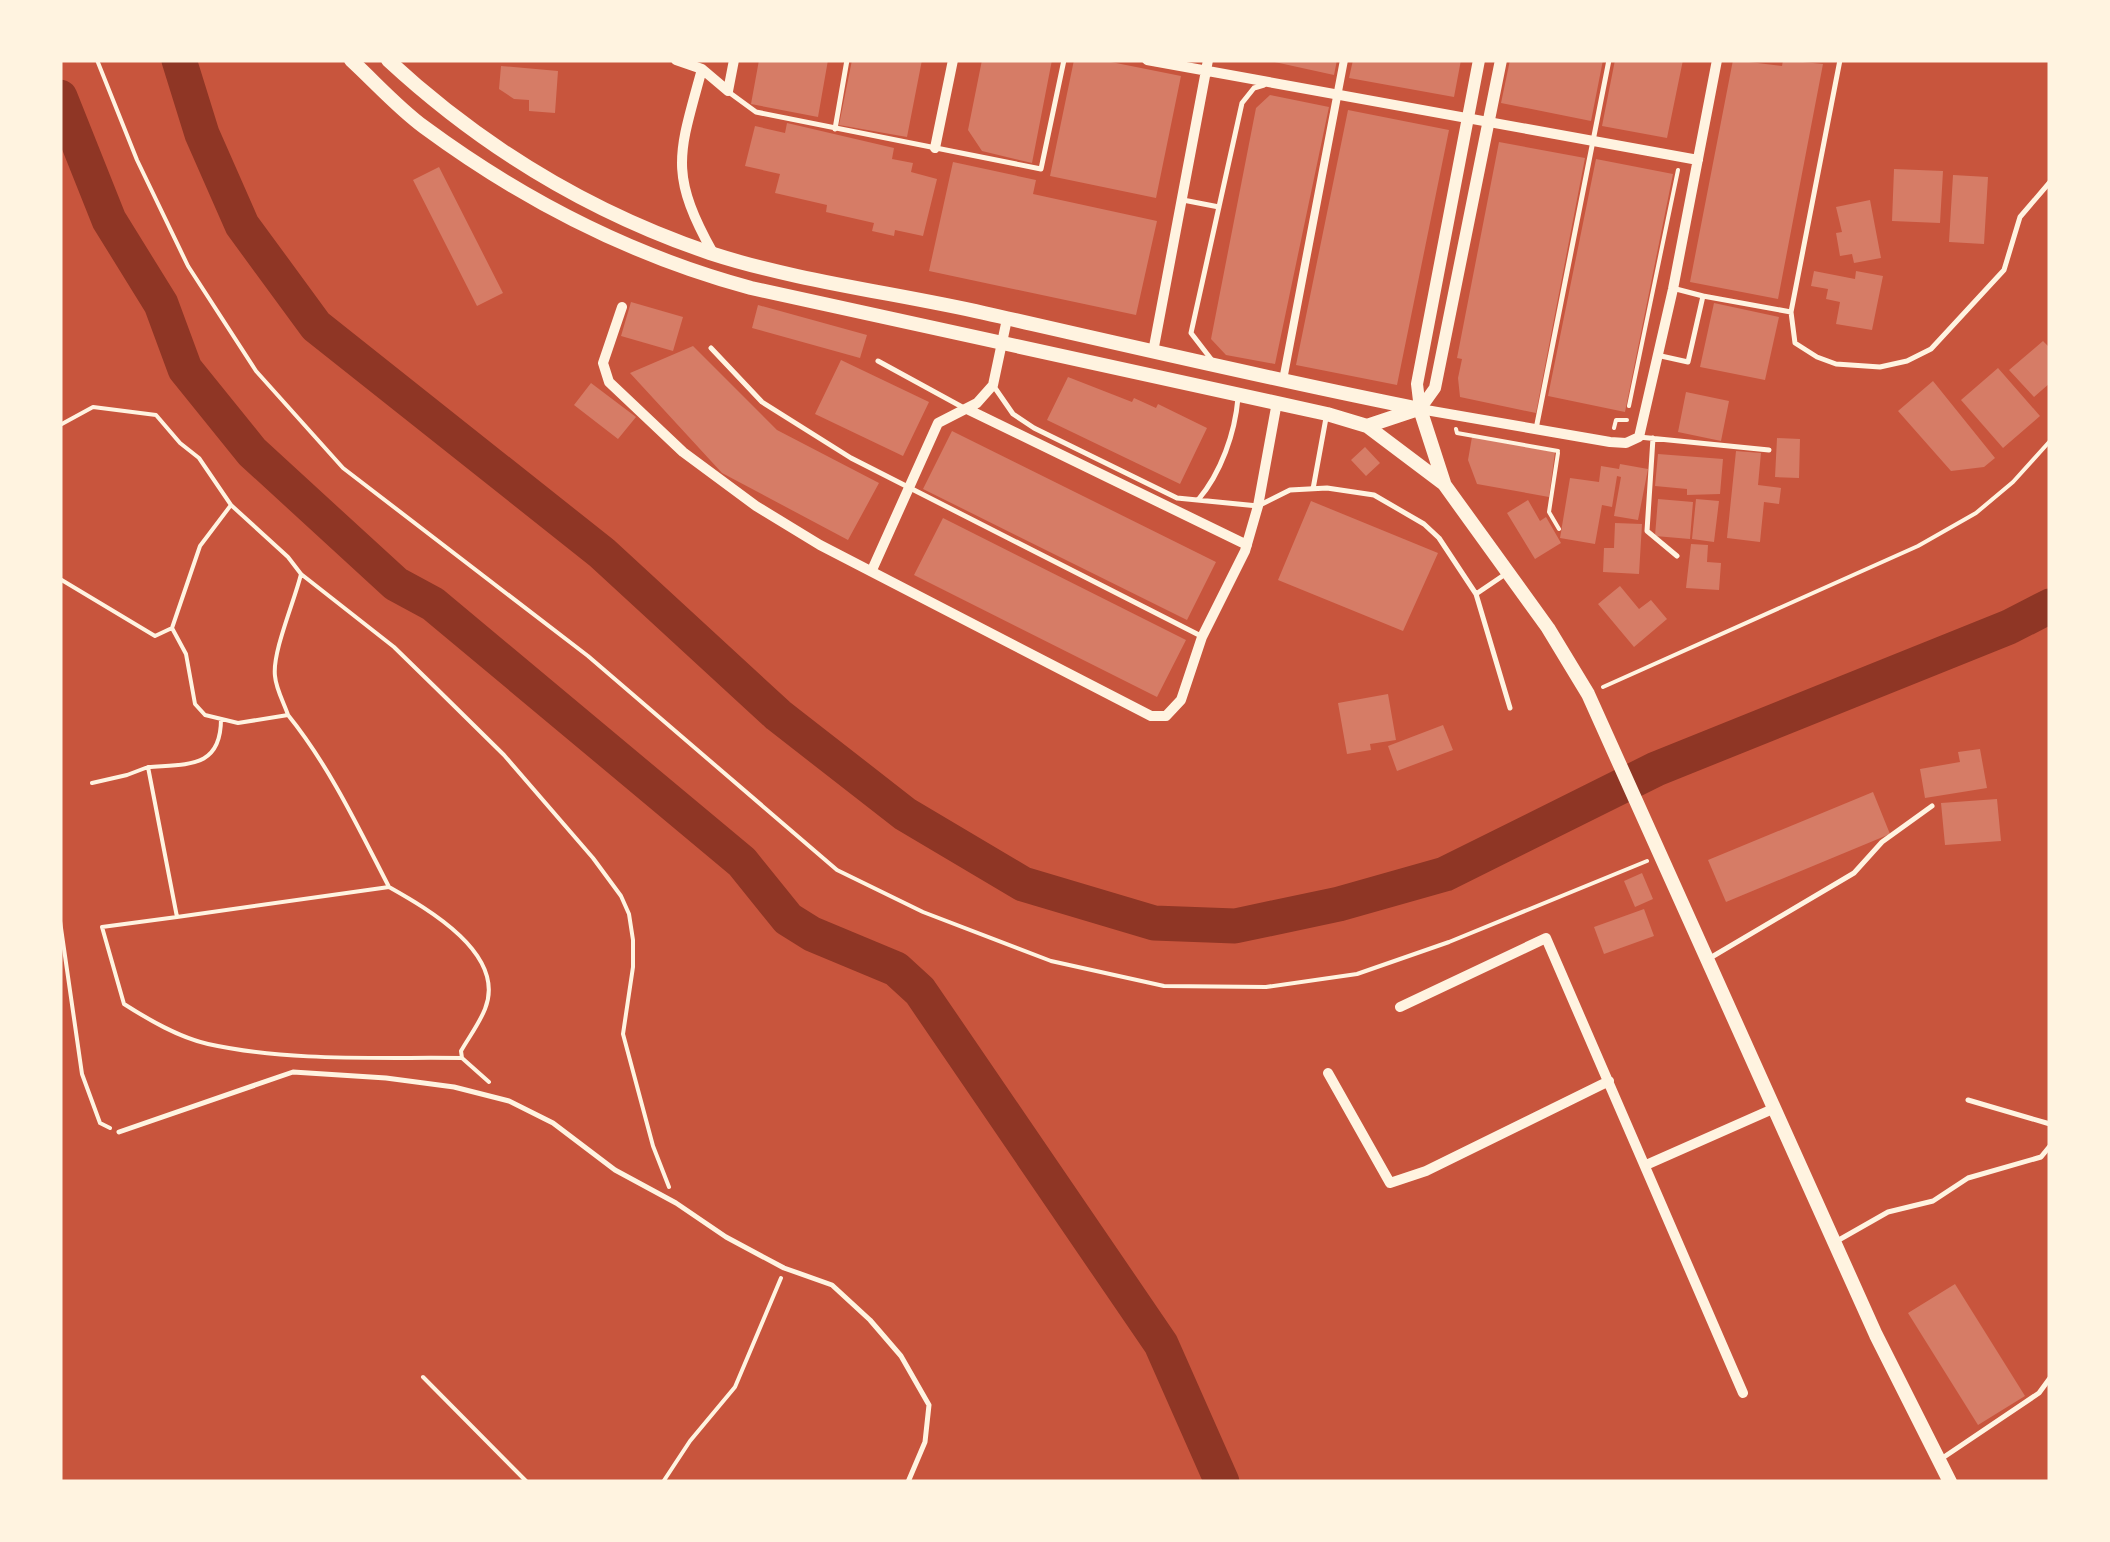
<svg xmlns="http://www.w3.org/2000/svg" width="2110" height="1542" font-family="'Zilla Slab',serif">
  <rect width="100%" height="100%" fill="#c8553d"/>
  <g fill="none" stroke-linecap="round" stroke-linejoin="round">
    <!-- river -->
    <path stroke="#8f3625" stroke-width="35" d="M179,60L202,134L242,225L316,326L602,553L778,715L905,814L1023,884L1154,923L1235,926L1339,904L1445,874L1656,769L2009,627L2050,606
      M60,97L109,220L161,304L185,369L252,452L396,584L433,604L742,862L788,919L812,934L896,969L920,991L1161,1344L1222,1482"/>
  </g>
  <!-- building -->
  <path fill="#d67c66" d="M759,60H828L818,117L751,104Z
    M852,60H922L907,137L839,125Z
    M982,60H1052L1032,163L982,151L968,130Z
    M1074,60H1101L1181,76L1156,198L1050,176Z
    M1266,60H1337L1334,75Z
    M1353,60H1461L1454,97L1349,78Z
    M1510,60H1603L1591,121L1501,103Z
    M1615,60H1683L1667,138L1602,126Z
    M1733,60L1782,66L1783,60L1823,64L1778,299L1690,282Z
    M501,66L558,71L555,113L529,111V100L514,99L499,89Z
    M1270,95L1329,107L1275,364L1226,355L1211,339L1256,108Z
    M1348,110L1449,130L1397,385L1296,365Z
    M787,123L894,148L892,159L913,163L911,172L937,179L923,236L895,230L894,236L872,231L874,223L826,212L827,205L775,193L780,174L745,166L755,126L785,133Z
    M1499,142L1585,158L1536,413L1460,397L1458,378L1462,359L1457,358Z
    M1596,159L1673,174L1625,412L1548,396Z
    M953,162L1036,180L1033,194L1157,221L1136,315L929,271Z
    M439,167L503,293L477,306L413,180Z
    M1894,169L1943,171L1940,223L1892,221Z
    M1953,175L1988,177L1984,244L1949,242Z
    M1870,200L1881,258L1854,263L1852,254L1840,256L1836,233L1842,232L1836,207Z
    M1814,271L1855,279L1856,271L1883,276L1872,330L1836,324L1840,302L1826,299L1828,289L1811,286Z
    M631,302L683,317L673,351L621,336Z
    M1714,303L1779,317L1765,380L1700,367Z
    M758,305L867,335L860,358L752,328Z
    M2043,341L2050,348V383L2034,397L2009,370Z
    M693,346L777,430L879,483L848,540L722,473L630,373Z
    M841,360L929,402L903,456L815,414Z
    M1998,368L2040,416L2003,448L1961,400Z
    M1068,377L1132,402L1134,398L1156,408L1158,404L1207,428L1180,484L1047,420Z
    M1933,381L1995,458L1984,467L1951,471L1898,411Z
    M591,383L636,417L618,439L574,405Z
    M1686,392L1729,401L1721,441L1678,432Z
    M952,431L1216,562L1187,620L923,489Z
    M1472,437L1555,452L1549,497L1477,484L1468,460Z
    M1777,438L1800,439L1799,478L1775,477Z
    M1365,447L1380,463L1366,476L1351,460Z
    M1736,451L1761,453L1758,485L1781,488L1779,504L1764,502L1760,542L1727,538Z
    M1658,454L1723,459L1720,494L1687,495V489L1655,486Z
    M1620,464L1648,469L1638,520L1614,516L1621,477L1617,476L1612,507L1602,505L1595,544L1560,538L1570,478L1599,482L1601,466L1619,469Z
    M1658,499L1693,502L1690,539L1655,536Z
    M1696,499L1719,501L1714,542L1692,539Z
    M1528,500L1540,521L1546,517L1561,543L1535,559L1507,513Z
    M1311,501L1438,553L1403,631L1278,580Z
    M943,518L1186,640L1157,697L914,575Z
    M1615,523L1642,524L1639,574L1603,572L1604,548H1614Z
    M1691,544L1708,545L1707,562L1721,563L1719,590L1686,588Z
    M1620,586L1639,609L1651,600L1667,619L1634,647L1598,604Z
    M1388,694L1396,740L1370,744L1371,750L1347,754L1338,703Z
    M1443,725L1453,750L1397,771L1388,746Z
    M1980,749L1987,788L1925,798L1920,769L1960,762L1958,752Z
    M1873,792L1890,834L1726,902L1708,860Z
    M1997,799L2001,841L1945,845L1941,803Z
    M1642,873L1653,899L1635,907L1624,881Z
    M1644,909L1654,936L1604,954L1594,927Z
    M1955,1284L2025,1396L1978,1425L1908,1313Z"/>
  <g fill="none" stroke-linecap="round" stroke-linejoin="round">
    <!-- path -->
    <path stroke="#fff3e0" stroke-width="4" d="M97,60L137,160L188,266L256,371L343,468L588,656L837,870L923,912L1051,961L1164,986L1266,987L1357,974L1449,942L1647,861
      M1629,406L1678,170
      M60,425L93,407L156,415L180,443L199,458L231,505L200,546L172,628L155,636L60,579
      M1614,428L1616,420H1627
      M1456,429L1457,433L1558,451
      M1558,453L1549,512L1559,529
      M231,505L288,557L301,574L394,647L438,690L504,755L593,858L621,896L629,914L633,940V967L623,1034L653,1146L669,1187
      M172,628L186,654L195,704L205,715L238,723L288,715C284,703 276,689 275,676C272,652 295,600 301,574
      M1603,687L1918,546L1976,513L2013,482L2050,441
      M221,719C221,769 187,764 148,767L177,917L389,887C359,829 330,767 288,715
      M92,783L127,775L148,767
      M389,887C428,909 507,954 485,1009C479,1024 469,1037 461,1051L462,1058L489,1082
      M177,917L102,927L124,1004C149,1020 178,1037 208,1044C290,1062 379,1057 462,1058
      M60,921L82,1074L100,1123L110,1128
      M423,1377L527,1482
      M663,1482L690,1441L735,1387L781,1278"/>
    <!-- service -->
    <path stroke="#fff3e0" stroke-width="5" d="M730,93L756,112L1041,169L1064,60
      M835,129L847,60
      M1183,200L1219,207
      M1703,296L1791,312L1840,60
      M1791,312L1795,343L1817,357L1836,364L1880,367L1907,361L1931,349L2004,270L2020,217L2050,182
      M711,348L762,402L851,458L1201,636
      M1661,356L1688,362L1703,296L1676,289
      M1211,359L1191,333L1242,103L1254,88L1264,85
      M878,361L964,408
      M995,388L1013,414L1034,428L1177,498L1258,506L1290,490L1327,488L1374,495L1424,524L1439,538L1476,594L1504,575
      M1536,429L1609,60
      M1639,437L1769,450
      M1653,438L1647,531L1677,556
      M1313,489L1326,418
      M1198,500C1221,473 1235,433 1238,398
      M1476,594L1510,708
      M1710,958L1854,873L1882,842L1932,806
      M1968,1100L2050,1124
      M119,1132L293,1072L386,1078L454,1087L509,1101L553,1123L615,1170L676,1203L726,1237L784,1268L832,1285L870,1320L901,1356L929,1405L925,1442L908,1482
      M1837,1241L1888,1212L1933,1201L1968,1178L2041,1157L2050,1146
      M1941,1459L2039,1393L2050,1378"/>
    <!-- pedestrian -->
    <path stroke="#fff3e0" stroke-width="8" d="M1283,380L1344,60"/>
    <!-- minor -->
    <path stroke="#fff3e0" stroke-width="10" d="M676,60L702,69L728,91L734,60
      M1147,60L1698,160
      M702,69C679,154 668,172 713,253
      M935,148L953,60
      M622,307L603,363L609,382L683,452L756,506L820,545L1151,716H1166L1181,700L1202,637L1245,551L1258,506L1277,402
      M1153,352L1208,60
      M967,409L1247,545
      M1420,409L1610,442L1626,443L1639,437L1673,289L1717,60
      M872,570L938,423L977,403L993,385L1007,319
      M1400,1007L1546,938L1743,1393
      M1328,1073L1390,1183L1426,1171L1609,1081
      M1646,1165L1775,1108"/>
    <!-- tertiary -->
    <path stroke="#fff3e0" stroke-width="12" d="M1420,409L1435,388L1501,60
      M1420,409L1417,384L1479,60"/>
    <!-- secondary -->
    <path stroke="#fff3e0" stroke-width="14" d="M351,60C375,82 398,108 424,127C523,200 632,256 751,288L1327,414L1367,426L1444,484L1548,628L1588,694L1876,1335L1950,1482
      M388,60C481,146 589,212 710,253C796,281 895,293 984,313C1129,346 1274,380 1420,409
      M1420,409L1444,483
      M1367,426L1415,410"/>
  </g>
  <!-- border -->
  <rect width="2110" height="1542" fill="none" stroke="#fff3e0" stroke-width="125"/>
</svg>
